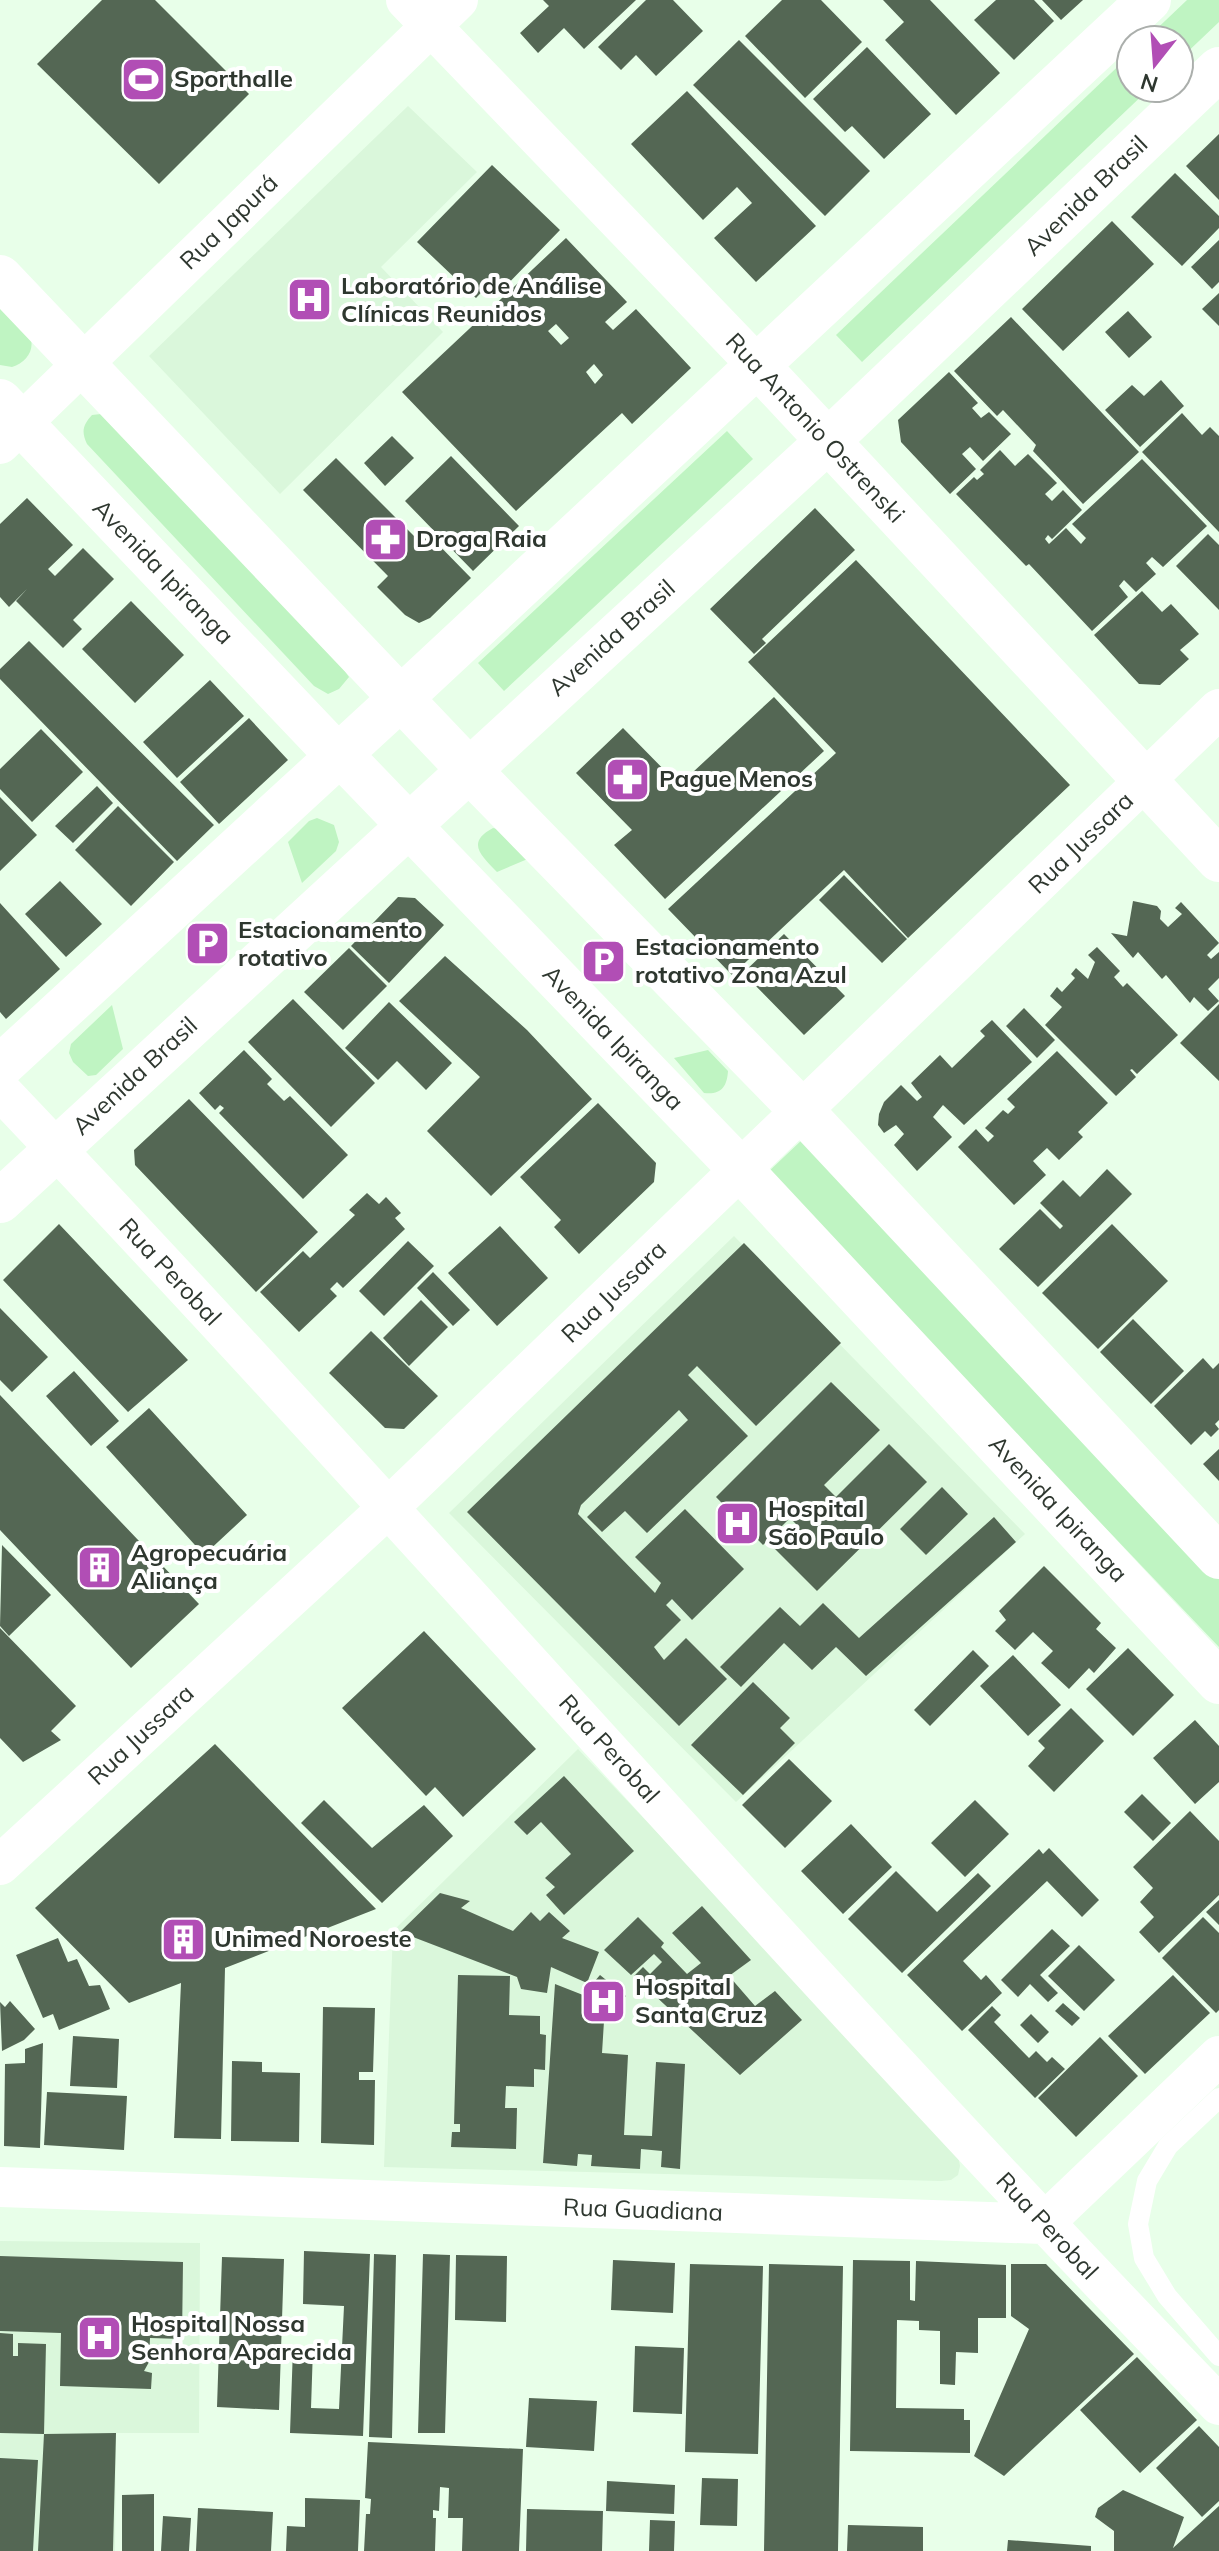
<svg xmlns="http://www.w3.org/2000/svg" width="1219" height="2551" font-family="Mulish,sans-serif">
  <rect width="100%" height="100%" fill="#e8ffe9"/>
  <!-- built -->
  <path fill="#daf7db" d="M408,106L477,172L381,267L443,332L280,494L149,356Z
    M734,1236L1025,1534L736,1802L449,1513Z
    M578,1749L885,2072L958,2156L960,2166L958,2175L951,2180L941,2181L384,2167L393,1931Z
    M0,2241L200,2243L199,2433H116L115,2551H0Z"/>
  <!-- green -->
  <path fill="#bff4c2" d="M1187,0H1219V22L1179,60V40H1145Z
    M1131,54V88H1150L862,362L836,335Z
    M0,307L31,339C34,352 25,363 12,367L0,365Z
    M101,414L340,664L349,677L339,689L328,694L314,686L87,444C81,431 83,425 92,415Z
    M727,431L753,459L504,691L478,663Z
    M317,818L334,825L339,842L336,851L302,883L288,842L309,821Z
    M493,828L503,830L530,858L497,872C482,856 465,843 493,828Z
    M112,1005L123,1049L96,1075L88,1076L73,1062L69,1053L71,1044Z
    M708,1050L728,1071C727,1087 721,1095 704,1093L674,1058Z
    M804,1138L1219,1572V1647L767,1173Z"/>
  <!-- building -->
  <path fill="#546754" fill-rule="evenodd" d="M102,0H155L249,94L159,184L37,64Z
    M543,0H636L584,49L564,28L538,53L520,33L549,6Z
    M646,0H673L703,31L656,76L636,55L621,70L598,47Z
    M782,0H821L862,42L805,98L745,36Z
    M883,0H930L1000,73L956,115L885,40L904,22Z
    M996,0H1034L1054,21L1014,60L974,20Z
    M1042,0H1083L1061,20Z
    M739,40L870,171L825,216L693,85Z
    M867,47L931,114L884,159L852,126L845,132L813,99Z
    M687,91L816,226L756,282L714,238L752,203L737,187L703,220L631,144Z
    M1219,134V200L1186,166Z
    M492,165L560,230L501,291L492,281L476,298L417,242Z
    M1175,173L1219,216V228L1182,266L1131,217Z
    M1112,221L1154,264L1063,351L1022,309Z
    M566,238L627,302L605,322L613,330L636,309L691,368L632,424L622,413L516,511L402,392ZM556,324L569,338L561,345L548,331ZM594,364L603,375L595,384L586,372Z
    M1219,240V282L1212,289L1191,267Z
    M1219,293V326L1202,309Z
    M1128,311L1152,337L1129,358L1105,332Z
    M1011,317L1139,452L1083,504L1033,451L1036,445L1003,410L997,416L954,371Z
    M949,372L978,403L972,408L981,418L989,412L1011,434L983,461L970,447L962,454L976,469L950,494L901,442L898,420Z
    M1161,380L1184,406L1140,447L1105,410L1132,385L1144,396Z
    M1182,413L1202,435L1210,427L1219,436V532L1142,452Z
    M392,436L414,458L385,486L364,463Z
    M1000,450L1015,466L1028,454L1057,483L1045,494L1052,501L1063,490L1082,510L1052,539L1048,535L1045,539L1049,544L1066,528L1081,544L1086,538L1072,524L1142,459L1207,526L1163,567L1152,557L1146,563L1156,574L1136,592L1124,580L1119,586L1128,597L1092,631L1029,564L1026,566L956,494L974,477L977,480L984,474L980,470Z
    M451,456L519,526L473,571L405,501Z
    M336,458L421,543L429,535L471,578L430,618L419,623L405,615L377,587L388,576L303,490Z
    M27,498L73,545L48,569L55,576L83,548L114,579L73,620L82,629L63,648L16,601L27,589L9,607L0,597V524Z
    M815,508L855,550L762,639L766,643L754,654L710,609Z
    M1208,534L1219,545V610L1176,566Z
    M856,560L1070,785L908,938L844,870L732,975L668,909L836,753L748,662Z
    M1142,591L1162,612L1171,604L1199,634L1180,650L1189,659L1160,685L1139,684L1094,635Z
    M131,601L184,655L135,703L82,649Z
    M29,641L214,825L177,861L0,679V669Z
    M210,680L244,716L177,778L143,742Z
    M774,697L824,751L665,899L614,845L632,830L576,773L623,728L679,785Z
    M249,718L288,760L219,824L180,782Z
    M41,729L83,772L32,822L0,789V769Z
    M97,786L113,803L73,843L55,826Z
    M0,797L37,835L0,871Z
    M118,806L174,862L131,906L75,850Z
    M844,875L907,939L882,963L819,900Z
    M60,881L102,924L66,957L25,914Z
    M398,897L415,898L444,925L389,983L351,946Z
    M1133,901L1157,906L1161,911L1160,919L1168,927L1182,914L1175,908L1181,902L1219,943L1207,955L1211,959L1219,952V978L1208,989L1219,1001L1208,1011L1194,997L1190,1003L1166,975L1162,979L1138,952L1133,958L1111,933L1127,936Z
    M0,903L60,969L6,1019L0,1012Z
    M784,934L845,996L804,1035L743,973Z
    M1097,947L1120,971L1114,977L1123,987L1127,983L1178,1035L1137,1074L1132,1069L1130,1070L1136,1077L1116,1096L1045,1025L1062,1007L1050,996L1057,987L1062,992L1075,978L1071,974L1076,968L1088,979L1095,962L1088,955Z
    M349,948L387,986L343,1030L304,992Z
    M445,956L527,1030L592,1099L491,1196L427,1131L480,1077L399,1001Z
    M293,999L375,1083L331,1127L248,1042Z
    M389,1002L452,1063L426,1090L397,1061L378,1080L345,1048Z
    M1219,1004V1081L1180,1043Z
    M1024,1008L1055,1040L1037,1058L1006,1026Z
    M992,1020L1032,1062L964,1125L943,1105L933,1117L952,1137L917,1171L894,1145L904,1134L896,1125L884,1133L878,1125L879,1114L884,1102L901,1085L917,1101L922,1097L911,1083L940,1055L952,1068L985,1036L980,1031Z
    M244,1050L272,1079L267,1084L284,1101L290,1096L348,1155L303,1199L219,1113L224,1108L220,1105L215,1110L199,1093Z
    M1057,1051L1108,1103L1078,1132L1083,1137L1059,1160L1047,1148L1033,1161L1046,1175L1014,1205L958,1147L976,1129L988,1142L994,1136L985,1128L1003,1110L1008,1114L1015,1107L1007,1099Z
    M189,1099L318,1232L256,1292L135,1165L134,1150Z
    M598,1103L656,1163L654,1182L579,1254L554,1227L561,1220L520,1177Z
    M1107,1169L1132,1194L1038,1287L999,1249L1040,1209L1060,1229L1063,1226L1040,1203L1063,1180L1080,1197Z
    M367,1193L379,1204L386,1197L401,1213L395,1218L405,1229L343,1288L337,1282L330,1289L337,1296L299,1332L260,1292L303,1251L310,1258L355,1215L349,1210Z
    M59,1224L188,1360L128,1412L3,1280Z
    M1112,1224L1168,1281L1098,1349L1042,1293Z
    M500,1226L548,1278L497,1326L448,1273Z
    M408,1241L434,1266L384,1316L359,1291Z
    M744,1243L841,1343L756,1426L697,1366L688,1375L748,1436L647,1533L625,1511L602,1532L587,1517L688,1420L679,1410L581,1505L578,1514L655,1593L661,1583L635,1557L685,1509L744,1569L692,1620L672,1599L666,1605L681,1620L654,1647L664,1660L686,1638L727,1679L679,1726L467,1512Z
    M433,1272L470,1310L453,1326L417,1288Z
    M421,1300L448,1327L409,1366L383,1338Z
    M0,1308L48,1357L12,1392L0,1380Z
    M1133,1319L1184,1371L1151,1404L1100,1352Z
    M371,1331L438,1396L404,1429L385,1428L329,1373Z
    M1203,1358L1213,1369L1219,1363V1420L1215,1424L1219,1429L1211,1437L1205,1431L1191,1445L1154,1406Z
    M74,1371L119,1421L91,1446L46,1396Z
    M831,1382L880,1430L824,1485L836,1497L889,1444L927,1482L817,1591L773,1547L796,1524L790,1518L763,1545L716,1497Z
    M0,1395L199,1604L131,1668L0,1530Z
    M149,1408L247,1515L204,1555L106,1447Z
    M1219,1449V1481L1203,1464Z
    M942,1487L968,1514L926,1555L900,1529Z
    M994,1517L1016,1542L866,1676L836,1647L812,1670L784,1643L741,1687L720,1667L780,1607L800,1626L823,1603L859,1638Z
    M2,1545L51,1595L9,1636L0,1626Z
    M1044,1566L1101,1623L1096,1629L1116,1648L1094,1673L1089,1668L1069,1689L1041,1663L1053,1651L1033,1632L1015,1650L995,1631L1006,1620L999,1611Z
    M0,1628L76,1706L51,1731L61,1740L23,1762L0,1738Z
    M424,1631L536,1749L463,1817L435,1787L426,1796L342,1708Z
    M1128,1648L1174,1695L1133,1736L1086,1689Z
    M973,1650L989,1666L930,1726L914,1710Z
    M1013,1655L1061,1705L1028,1736L980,1686Z
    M753,1682L790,1718L780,1728L795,1743L743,1795L691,1745Z
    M1071,1708L1104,1741L1054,1792L1028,1766L1045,1748L1038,1741Z
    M1195,1720L1219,1746V1782L1195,1804L1153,1758Z
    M215,1744L376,1909L225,1968L221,2139L174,2138L181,1983L129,2003L35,1908Z
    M789,1759L832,1801L785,1848L742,1805Z
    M564,1776L634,1851L564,1915L546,1895L555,1887L545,1878L571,1854L541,1822L527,1835L514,1822Z
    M1142,1794L1171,1823L1153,1841L1124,1812Z
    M324,1800L372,1848L424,1805L453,1836L382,1903L301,1823Z
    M975,1800L1009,1834L965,1877L931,1843Z
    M1190,1811L1219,1841V1895L1159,1953L1139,1932L1154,1917L1140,1902L1153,1888L1133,1867Z
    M851,1824L892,1867L843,1914L801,1871Z
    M1049,1848L1099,1900L1082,1917L1047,1881L963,1961L981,1980L986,1975L1002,1993L962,2031L907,1975L1039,1849L1043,1854Z
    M896,1871L937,1912L978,1873L991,1886L902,1973L848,1919Z
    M440,1893L470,1901L461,1908L513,1931L531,1912L540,1921L549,1912L570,1931L562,1938L599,1952L587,1983L551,1967L547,1993L521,1989L517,1977L400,1932Z
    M1219,1900V1925L1206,1912Z
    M702,1906L751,1960L729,1976L755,2006L775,1991L802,2020L740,2075L634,1976L643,1967L650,1974L662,1962L654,1954L631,1975L604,1950L638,1917L664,1943L661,1947L687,1974L701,1963L672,1933Z
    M1203,1917L1219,1933V2010L1216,2013L1162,1958Z
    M1052,1929L1070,1946L1040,1975L1058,1993L1048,2002L1030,1984L1018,1997L1001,1980Z
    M58,1938L68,1962L77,1959L89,1986L100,1985L110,2009L59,2030L53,2014L43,2018L16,1955Z
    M1079,1945L1115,1980L1084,2011L1048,1976Z
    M458,1975L510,1976L509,2015L540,2016V2034L546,2035L545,2070L534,2069V2087L506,2086L505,2108H517L516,2149L451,2147L452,2132H460V2124H454Z
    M600,1975L626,1996L614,2009L605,2005L602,2053L628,2055L624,2135L652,2136L656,2062L685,2064L680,2169L661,2167L662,2151L641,2149L640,2169L591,2166L592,2155L578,2154L577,2166L543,2163L555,1984L583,1995Z
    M1173,1975L1210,2013L1145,2074L1108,2036Z
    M10,2001L35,2029L24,2040L2,2051L0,2002L5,2007Z
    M1063,2003L1080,2018L1072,2026L1055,2011Z
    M992,2006L1001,2015L994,2022L1029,2058L1036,2051L1047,2062L1052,2057L1065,2069L1035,2098L968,2030Z
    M323,2007L375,2008L373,2072H359V2080H375L374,2145L321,2143Z
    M1031,2014L1049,2032L1038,2043L1020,2025Z
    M73,2036L119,2039L117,2088L70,2086Z
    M1100,2037L1138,2076L1076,2137L1038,2098Z
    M43,2043L40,2148L4,2146L5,2064L25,2063V2049Z
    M232,2061L262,2062V2072L300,2073L299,2142L231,2141Z
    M47,2092L127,2096L124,2150L44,2145Z
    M304,2251L370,2254L363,2436L290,2433L293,2348H313L311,2408L339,2409L344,2306L303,2304Z
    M374,2254L396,2255L392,2438L369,2437Z
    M423,2254L450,2255L445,2433H418Z
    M456,2255L507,2256L506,2322L455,2320Z
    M0,2256L183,2262L182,2339L150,2338L149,2362L144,2371L152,2373L151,2389L60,2386L61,2333L0,2331Z
    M222,2257L284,2259L279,2410L217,2407Z
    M613,2260L675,2263L673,2313L611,2310Z
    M853,2260L910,2261V2300L915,2301L916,2261L1006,2265V2318H978V2353L956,2352L955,2385L940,2384V2331L919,2330V2321L897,2320L896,2408L964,2409V2420H970V2453L850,2451Z
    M690,2264L763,2266L758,2454L685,2452Z
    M769,2264L843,2266L838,2551H764Z
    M1011,2264H1046L1134,2354L1004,2476L974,2456L1029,2329L1011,2316Z
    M0,2333L13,2334V2356H18V2343L46,2344L44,2434L0,2433Z
    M635,2346L684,2348L682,2414L633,2412Z
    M1137,2357L1197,2420L1140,2473L1080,2410Z
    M529,2398L597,2401L594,2451L526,2447Z
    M1199,2426L1219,2447V2501L1202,2517L1156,2468Z
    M116,2433L113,2551H38L44,2434Z
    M368,2442L523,2449L519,2551H462L463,2518H448L449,2488L440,2487L439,2511L433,2510V2518H436L435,2551H364L366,2514H370L371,2499L365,2498Z
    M0,2458L38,2460L33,2551H0Z
    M702,2478L738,2479L737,2526L700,2525Z
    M607,2481L675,2485L674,2514L606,2511Z
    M1123,2490L1184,2517L1173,2548L1219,2506V2551H1114V2531L1095,2517L1098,2508Z
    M154,2494V2551H122V2495Z
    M305,2498L360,2500L358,2551H286L287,2526L305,2527Z
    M198,2508L273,2512L271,2551H196Z
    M527,2509L603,2511L602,2551H526Z
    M163,2516L191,2518L189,2551H161Z
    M650,2520L675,2521L674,2551H649Z
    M848,2525L923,2527V2551H847Z
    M1008,2540L1091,2546V2551H1007Z"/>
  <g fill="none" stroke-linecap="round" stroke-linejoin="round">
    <!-- lane -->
    <path stroke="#fff" stroke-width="20" d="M1219,2098L1168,2146L1147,2181L1138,2224L1144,2258L1167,2296L1219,2356"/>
    <!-- street -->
    <path stroke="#fff" stroke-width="40" d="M406,0L757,365
      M0,444L458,0
      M0,1090C412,1523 803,1976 1219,2405
      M0,1865L388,1508L1219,709
      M0,2187L1043,2224L1219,2056"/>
    <!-- secondary -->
    <path stroke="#fff" stroke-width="44" d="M0,277L469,770L802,1111L1219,1557
      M757,365L1219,860
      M0,401L331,749L340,754L741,1170L1219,1682
      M0,1067L401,698L1149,0
      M0,1201L828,441L1219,69"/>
  </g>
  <!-- icons -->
  <defs>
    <symbol id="stadium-square" viewBox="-11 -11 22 22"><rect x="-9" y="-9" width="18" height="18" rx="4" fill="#b14eb5" stroke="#fff"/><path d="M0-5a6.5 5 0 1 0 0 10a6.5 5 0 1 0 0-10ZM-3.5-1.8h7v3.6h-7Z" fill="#fff"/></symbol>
    <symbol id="hospital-square" viewBox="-11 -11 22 22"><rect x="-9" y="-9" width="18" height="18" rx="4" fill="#b14eb5" stroke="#fff"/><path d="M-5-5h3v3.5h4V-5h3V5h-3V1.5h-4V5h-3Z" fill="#fff"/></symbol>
    <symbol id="pharmacy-square" viewBox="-11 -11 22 22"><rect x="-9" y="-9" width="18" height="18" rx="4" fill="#b14eb5" stroke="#fff"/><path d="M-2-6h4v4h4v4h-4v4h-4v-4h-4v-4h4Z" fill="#fff"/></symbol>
    <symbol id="parking-square" viewBox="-11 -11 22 22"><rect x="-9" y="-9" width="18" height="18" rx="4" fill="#b14eb5" stroke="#fff"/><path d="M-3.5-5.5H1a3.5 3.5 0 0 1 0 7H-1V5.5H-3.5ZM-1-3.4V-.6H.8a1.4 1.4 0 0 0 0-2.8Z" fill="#fff"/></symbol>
    <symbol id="building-square" viewBox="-11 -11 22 22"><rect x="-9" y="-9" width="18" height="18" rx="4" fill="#b14eb5" stroke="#fff"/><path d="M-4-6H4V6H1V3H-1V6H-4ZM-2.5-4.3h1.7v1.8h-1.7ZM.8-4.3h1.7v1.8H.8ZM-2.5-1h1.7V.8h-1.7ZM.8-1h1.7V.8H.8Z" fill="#fff"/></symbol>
  </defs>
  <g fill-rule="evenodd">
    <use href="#stadium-square" x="118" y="54" width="51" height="51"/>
    <use href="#hospital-square" x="284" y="274" width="51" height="51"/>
    <use href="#pharmacy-square" x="360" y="514" width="51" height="51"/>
    <use href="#pharmacy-square" x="602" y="754" width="51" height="51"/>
    <use href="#parking-square" x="182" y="918" width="51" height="51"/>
    <use href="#parking-square" x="578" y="936" width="51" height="51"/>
    <use href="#hospital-square" x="712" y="1498" width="51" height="51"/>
    <use href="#building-square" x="74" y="1542" width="51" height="51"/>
    <use href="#building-square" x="158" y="1914" width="51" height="51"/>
    <use href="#hospital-square" x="578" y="1976" width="51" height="51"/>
    <use href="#hospital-square" x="74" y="2312" width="51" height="51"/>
  </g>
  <g text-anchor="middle" stroke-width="8" stroke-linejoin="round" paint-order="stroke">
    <!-- poi labels -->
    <g font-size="24" font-weight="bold" fill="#2e372f" stroke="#fff" text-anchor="start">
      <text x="174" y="87">Sporthalle</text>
      <text x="341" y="294">Laboratório de Análise<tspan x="341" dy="28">Clínicas Reunidos</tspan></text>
      <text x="416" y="547">Droga Raia</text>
      <text x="659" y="787">Pague Menos</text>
      <text x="238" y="938">Estacionamento<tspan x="238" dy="28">rotativo</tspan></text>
      <text x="635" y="955">Estacionamento<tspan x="635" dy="28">rotativo Zona Azul</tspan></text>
      <text x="768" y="1517">Hospital<tspan x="768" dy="28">São Paulo</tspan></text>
      <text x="131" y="1561">Agropecuária<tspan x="131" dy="28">Aliança</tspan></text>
      <text x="214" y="1947">Unimed Noroeste</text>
      <text x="635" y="1995">Hospital<tspan x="635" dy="28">Santa Cruz</tspan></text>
      <text x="131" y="2332">Hospital Nossa<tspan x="131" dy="28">Senhora Aparecida</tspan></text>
    </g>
    <!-- street labels -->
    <g font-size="24" fill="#2e372f" stroke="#fff">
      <text transform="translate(1086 196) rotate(-44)" y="8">Avenida Brasil</text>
      <text transform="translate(229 222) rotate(-44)" y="8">Rua Japurá</text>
      <text transform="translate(815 428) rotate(47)" y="8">Rua Antonio Ostrenski</text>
      <text transform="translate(163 572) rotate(46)" y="8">Avenida Ipiranga</text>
      <text transform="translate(612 638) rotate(-42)" y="8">Avenida Brasil</text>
      <text transform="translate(1081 843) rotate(-44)" y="8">Rua Jussara</text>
      <text transform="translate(613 1038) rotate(46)" y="8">Avenida Ipiranga</text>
      <text transform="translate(135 1076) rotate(-43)" y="8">Avenida Brasil</text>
      <text transform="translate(170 1272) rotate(47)" y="8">Rua Perobal</text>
      <text transform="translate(614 1292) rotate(-44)" y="8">Rua Jussara</text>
      <text transform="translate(1058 1509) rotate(47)" y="8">Avenida Ipiranga</text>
      <text transform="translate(141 1735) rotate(-43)" y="8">Rua Jussara</text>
      <text transform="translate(609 1749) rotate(48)" y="8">Rua Perobal</text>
      <text transform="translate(643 2210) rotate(2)" y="8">Rua Guadiana</text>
      <text transform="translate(1047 2226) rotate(47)" y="8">Rua Perobal</text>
    </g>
  </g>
  <!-- north arrow -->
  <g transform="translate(1155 64) rotate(197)"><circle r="38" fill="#ffffff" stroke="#abafac" stroke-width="2"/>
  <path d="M0-6L14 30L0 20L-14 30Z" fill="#b14eb5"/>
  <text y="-12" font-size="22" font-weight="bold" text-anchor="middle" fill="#2e372f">N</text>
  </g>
</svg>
